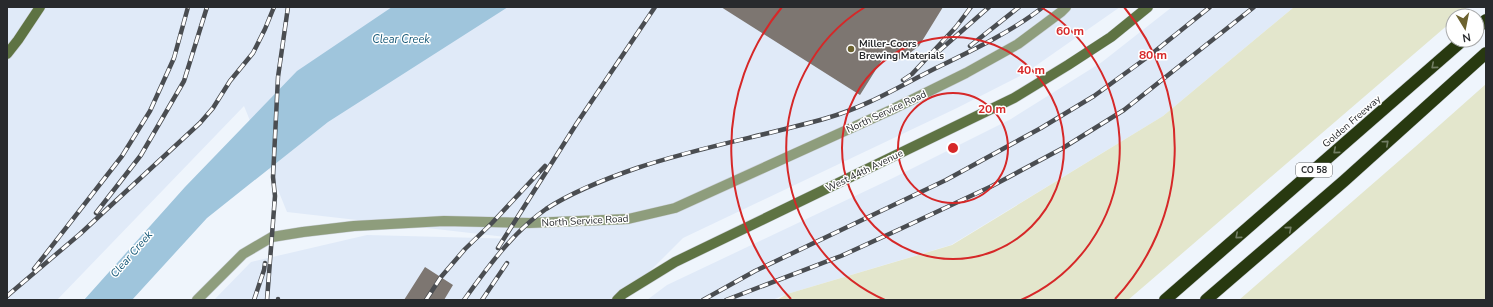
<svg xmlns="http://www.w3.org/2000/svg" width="1493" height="307" font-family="'Nunito Sans',sans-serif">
  <rect width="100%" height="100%" fill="#eff5fc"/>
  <!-- built -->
  <path fill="#e0eaf8" d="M9,7H1120L1024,74L957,108L683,238L621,300H214L251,262L367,235L523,239L287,212L244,106L57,300H7V10Z
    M1172,7H1294L1163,116L951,245L787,294L772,300H647L667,285L893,178L1011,119L1102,62Z"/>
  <!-- green -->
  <path fill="#e3e6cc" d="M1294,7H1468L1458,16H1453V20L1450,23L1128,300H777L787,294L952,245L1163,116Z
    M1486,84V300H1239L1415,147Z"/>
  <!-- water -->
  <path fill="#9fc5dc" d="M392,7H508L328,122L207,218L132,300H84L185,187L297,71Z"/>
  <!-- building -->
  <path fill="#7d7671" d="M721,7H943L919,46L901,60L887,52L860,95Z
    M425,267L453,285L444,300H404Z"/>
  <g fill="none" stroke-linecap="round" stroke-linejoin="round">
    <defs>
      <path id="street" d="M197,300L243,254L272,237L303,232L354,226L444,221L529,223L628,219L675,208L891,110L966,73L1018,44L1061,12L1066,7"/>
      <path id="secondary" d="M7,54L18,40L40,7
        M617,300L623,294L675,262L1014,98L1068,65L1111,37L1148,7"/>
      <path id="highway" d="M1477,28L1486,20
        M1165,300L1463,40
        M1206,300L1344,181L1486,53"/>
    </defs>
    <!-- street casing -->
    <use href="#street" stroke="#cbd0d7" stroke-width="11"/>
    <!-- secondary casing -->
    <use href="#secondary" stroke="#cbd0d7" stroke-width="11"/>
    <!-- highway casing -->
    <use href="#highway" stroke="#cbd0d7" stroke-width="13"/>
    <!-- street -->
    <use href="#street" stroke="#8e9d7c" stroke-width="10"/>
    <!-- secondary -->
    <use href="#secondary" stroke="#5e7343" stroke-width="10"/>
    <!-- highway -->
    <use href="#highway" stroke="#283910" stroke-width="12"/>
    <defs>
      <path id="rail" d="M970,46L1019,7
        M939,51L989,7
        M903,80L912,74L956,27L971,7
        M96,213L141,155L184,81L207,7
        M498,248L577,123L655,7
        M34,269L122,156L150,111L174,58L188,7
        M7,296L80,234L200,123L213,108L230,81L253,53L265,29L274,7
        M254,300L264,270L265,263
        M267,300L275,196L273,177L278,77L288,7
        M278,300V299
        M426,300L441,277L465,249L492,223L545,166
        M464,300C487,268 513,232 546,209C574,191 605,179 637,168C699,147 764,136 827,118C866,107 900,86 936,68C971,51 1013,31 1043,7
        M482,300L507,263
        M703,300L755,271L946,180L1041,128L1094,96L1149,56L1210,7
        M726,300L841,256L898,230L992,186L1063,148L1124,110L1254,7"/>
    </defs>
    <!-- rail casing -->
    <use href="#rail" stroke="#4a4d51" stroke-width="4.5"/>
    <!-- rail -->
    <use href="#rail" stroke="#fff" stroke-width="3" stroke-dasharray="9" stroke-linecap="butt"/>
  </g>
  <!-- one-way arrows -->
  <defs><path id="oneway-chevron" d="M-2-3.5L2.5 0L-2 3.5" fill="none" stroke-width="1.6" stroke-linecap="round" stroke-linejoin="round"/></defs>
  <g stroke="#737e64">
    <use href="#oneway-chevron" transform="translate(1434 66) rotate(139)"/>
    <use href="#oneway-chevron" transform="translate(1386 143) rotate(-42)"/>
    <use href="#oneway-chevron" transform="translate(1336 151) rotate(139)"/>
    <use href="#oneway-chevron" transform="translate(1289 229) rotate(-41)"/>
    <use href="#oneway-chevron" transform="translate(1238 236) rotate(139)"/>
  </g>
  <!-- distance rings -->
  <g fill="none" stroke="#d62828" stroke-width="2">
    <circle cx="953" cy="148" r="55"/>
    <circle cx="953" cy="148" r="111"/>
    <path d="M885 300A166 166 0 0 1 865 7M1041 7A166 166 0 0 1 1021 300"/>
    <path d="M791 299A221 221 0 0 1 782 7M1124 7A221 221 0 0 1 1115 299"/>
  </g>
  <!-- markers -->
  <circle fill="#6c622f" stroke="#fff" stroke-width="1.5" cx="851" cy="49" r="4"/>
  <g text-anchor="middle" stroke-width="3" stroke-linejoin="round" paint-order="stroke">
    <!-- shield labels -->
    <rect fill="#fff" stroke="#686a6c" stroke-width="1" x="1296" y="163" width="36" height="14" rx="3"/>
    <g font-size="9" font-weight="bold" fill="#282a2d">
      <text x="1314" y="173">CO 58</text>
    </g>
    <!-- poi labels -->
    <g font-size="10" font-weight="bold" fill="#282a2d" stroke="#fff" text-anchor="start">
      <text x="859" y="47">Miller-Coors<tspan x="859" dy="12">Brewing Materials</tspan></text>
    </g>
    <!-- street labels -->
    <g font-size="10" fill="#282a2d" stroke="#fff">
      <text transform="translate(886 111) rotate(-25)" y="4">North Service Road</text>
      <text transform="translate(1351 121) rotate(-41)" y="4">Golden Freeway</text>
      <text transform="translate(864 170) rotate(-26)" y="4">West 44th Avenue</text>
      <text transform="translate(585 220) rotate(-3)" y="4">North Service Road</text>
    </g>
    <!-- water labels -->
    <g font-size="11" font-style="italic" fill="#145776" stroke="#fff">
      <text x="401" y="43">Clear Creek</text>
      <text transform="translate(131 254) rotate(-49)" y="4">Clear Creek</text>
    </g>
  </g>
  <circle cx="953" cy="148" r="6" fill="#d62828" stroke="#fff" stroke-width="2"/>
  <g font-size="12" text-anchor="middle" font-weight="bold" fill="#d62828" stroke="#fff" stroke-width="3" stroke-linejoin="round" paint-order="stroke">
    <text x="1070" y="35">60 m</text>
    <text x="1153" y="59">80 m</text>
    <text x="1031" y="74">40 m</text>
    <text x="992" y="113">20 m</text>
  </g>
  <!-- border -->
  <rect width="1493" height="307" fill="none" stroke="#282a2d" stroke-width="16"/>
  <!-- north arrow -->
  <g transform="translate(1465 28) rotate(170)"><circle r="19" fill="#ffffff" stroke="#a9aaab"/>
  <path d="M0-3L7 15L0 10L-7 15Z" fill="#6c622f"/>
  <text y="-6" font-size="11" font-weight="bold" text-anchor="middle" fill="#282a2d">N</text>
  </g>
</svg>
